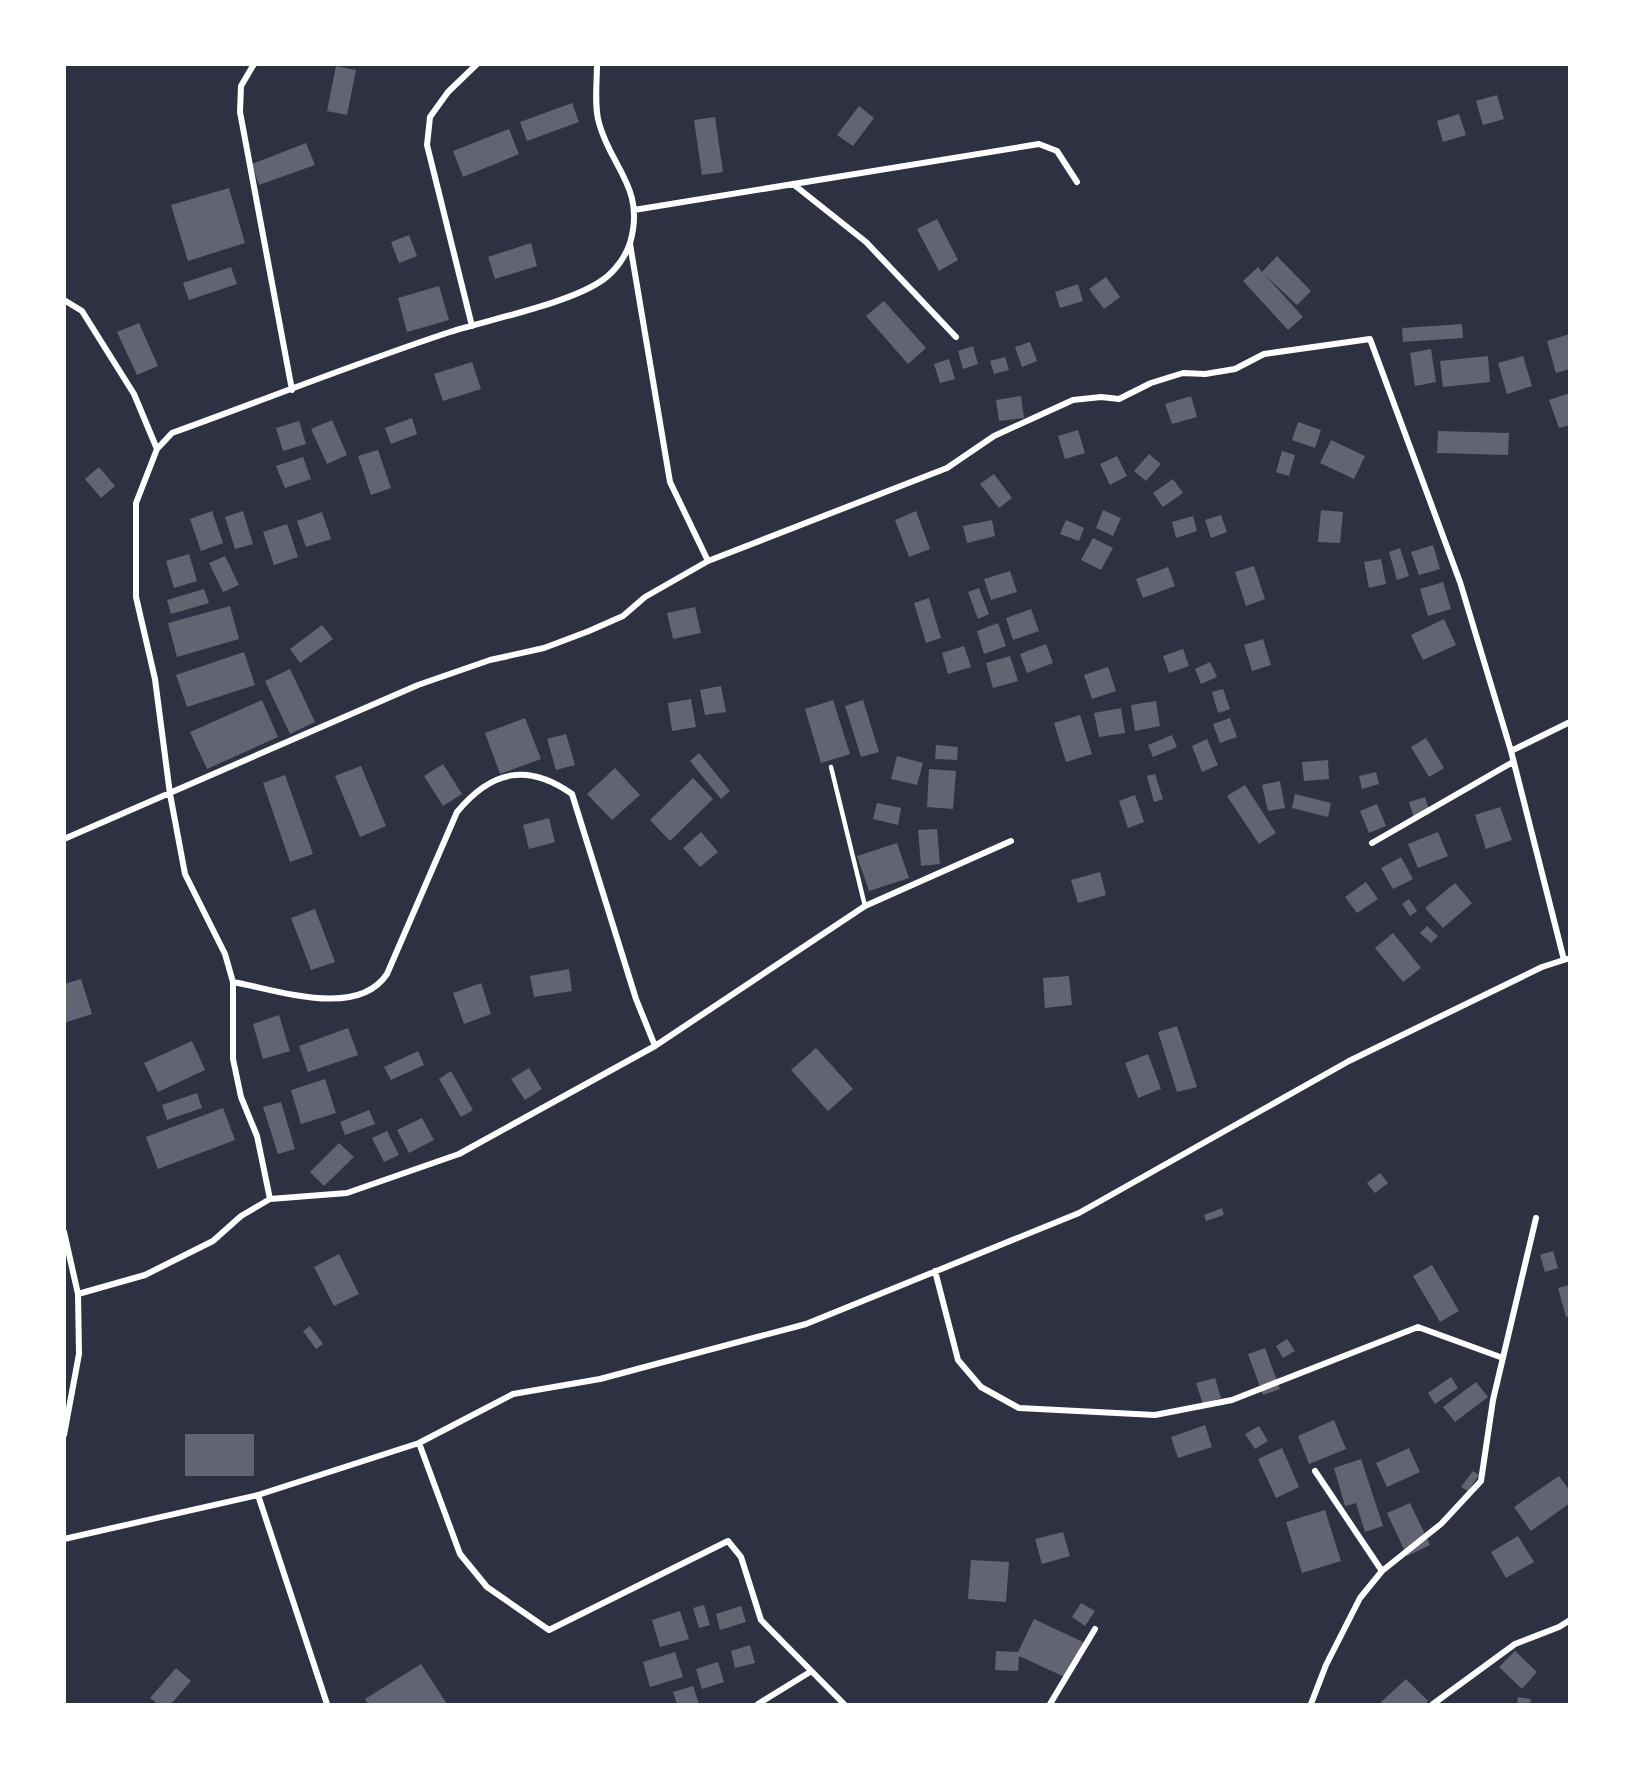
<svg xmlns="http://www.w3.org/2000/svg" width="1634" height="1769" font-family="Poppins,sans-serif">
  <rect width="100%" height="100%" fill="#2d3142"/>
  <!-- building -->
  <path fill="#626471" d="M336,66L356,70L347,115L327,111Z
    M1497,95L1504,119L1483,125L1476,101Z
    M572,103L579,122L527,141L520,122Z
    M859,106L874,118L853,146L837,135Z
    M1459,114L1466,135L1443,142L1437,121Z
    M715,117L723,172L702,175L694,120Z
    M509,129L519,154L463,177L453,151Z
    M306,143L315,165L259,185L252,164Z
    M229,188L245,243L188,261L171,205Z
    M937,219L958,260L939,271L917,229Z
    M409,235L417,256L399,263L391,242Z
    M531,243L537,266L495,279L488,257Z
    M1277,256L1311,291L1297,305L1265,275L1303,317L1288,330L1243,281L1258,267L1262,272Z
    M231,267L237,284L189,300L183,283Z
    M1106,277L1120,297L1104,309L1089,289Z
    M1078,284L1083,301L1060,308L1055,292Z
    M439,286L449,320L407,332L398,298Z
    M884,301L926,348L908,364L866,316Z
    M139,323L158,366L137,375L117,332Z
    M1462,324L1463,338L1403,342L1402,328Z
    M1570,334V369L1556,373L1547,341Z
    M1030,342L1037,361L1022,367L1015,347Z
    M973,346L978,364L963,369L958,351Z
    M1431,349L1436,382L1415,386L1410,353Z
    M1488,356L1490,382L1443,387L1440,361Z
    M1523,356L1532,386L1507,394L1498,363Z
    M1005,357L1009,370L994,374L990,361Z
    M949,359L955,379L940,383L934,364Z
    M472,362L481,389L443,401L434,374Z
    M1570,393V425L1559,428L1549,400Z
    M1021,396L1024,418L999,421L996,400Z
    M1191,396L1197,417L1172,424L1165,404Z
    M412,418L417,434L391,444L385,428Z
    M332,420L347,455L327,464L311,429Z
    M299,421L306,444L283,451L276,428Z
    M1298,422L1321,430L1315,448L1292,440Z
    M1078,430L1085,453L1065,459L1058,436Z
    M1438,431L1509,433L1508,455L1437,453Z
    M1331,440L1365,456L1354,479L1320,463Z
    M378,450L391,488L371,495L358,456Z
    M1282,451L1295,455L1289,476L1276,472Z
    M1149,454L1161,464L1146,481L1134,471Z
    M1117,456L1127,476L1110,485L1100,464Z
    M303,457L311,479L285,488L276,466Z
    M99,467L115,486L101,498L85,479Z
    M994,474L1012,498L999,508L980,484Z
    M1173,479L1183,493L1163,507L1153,493Z
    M1103,510L1121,518L1113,536L1096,528Z
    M1321,510L1343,512L1340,543L1318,542Z
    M212,511L223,543L201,551L190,519Z
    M243,511L253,544L235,549L225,517Z
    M916,511L930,549L909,557L895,520Z
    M322,512L331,539L306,547L297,521Z
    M1221,515L1227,532L1211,538L1205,520Z
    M1193,516L1197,531L1176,538L1172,522Z
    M992,520L995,536L967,543L963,526Z
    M1066,520L1084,528L1079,541L1060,534Z
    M287,524L298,557L274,565L263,532Z
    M1093,538L1113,548L1101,570L1081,560Z
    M1433,545L1440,569L1419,575L1411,552Z
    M1400,548L1409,576L1397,580L1389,552Z
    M189,554L197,581L174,588L166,561Z
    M225,556L239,585L223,592L209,563Z
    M1381,559L1386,584L1369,588L1364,562Z
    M1254,566L1265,599L1246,606L1235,572Z
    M1168,567L1175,586L1143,598L1136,579Z
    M1010,571L1017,592L991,600L984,579Z
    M1443,582L1451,609L1428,616L1420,589Z
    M979,588L989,614L978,619L968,592Z
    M204,589L209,603L171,614L167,600Z
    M929,598L941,638L926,643L914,603Z
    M230,606L239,639L177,657L168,623Z
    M695,607L701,633L673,639L667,613Z
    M1031,609L1039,631L1013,640L1006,618Z
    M1444,619L1456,645L1423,660L1411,635Z
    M998,623L1006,646L984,654L977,631Z
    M322,625L333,639L300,663L290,649Z
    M1263,639L1271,665L1252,671L1244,645Z
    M1046,644L1053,663L1027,673L1020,654Z
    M964,646L971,667L948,674L942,653Z
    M1183,649L1189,666L1169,673L1163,656Z
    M244,652L255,685L187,707L176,675Z
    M1010,656L1018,681L993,688L986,663Z
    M1210,662L1217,677L1201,684L1195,669Z
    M1108,667L1116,691L1092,699L1084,675Z
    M290,669L315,722L290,734L265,681Z
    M721,686L726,712L705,715L700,690Z
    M1223,689L1230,709L1218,713L1212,692Z
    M691,699L696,727L672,731L668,703Z
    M262,700L278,737L207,769L190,732Z
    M833,700L850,754L821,763L805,709Z
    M863,700L879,752L861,757L845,706Z
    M1156,701L1160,726L1135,731L1131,705Z
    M1121,708L1125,733L1099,737L1094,713Z
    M1080,715L1092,754L1066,762L1054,723Z
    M525,718L541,759L500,774L485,733Z
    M1230,718L1237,737L1220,743L1213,724Z
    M566,734L575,765L556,770L547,739Z
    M1172,735L1177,747L1153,757L1148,745Z
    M1426,738L1444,768L1429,777L1411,747Z
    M1207,739L1218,765L1202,772L1192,746Z
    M936,745L958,747L957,760L935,759Z
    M699,753L730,791L721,799L690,761Z
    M897,756L923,763L917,785L891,779Z
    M1328,760L1329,779L1304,781L1302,762Z
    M443,764L462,794L443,806L424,776Z
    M361,766L386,826L360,837L335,776Z
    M615,768L640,795L612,820L587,794Z
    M929,769L956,771L953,809L927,807Z
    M1376,772L1379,784L1362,789L1359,776Z
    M1155,774L1163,799L1154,802L1147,776Z
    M285,775L313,854L290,862L263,783Z
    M693,778L713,799L670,841L650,820Z
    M1280,781L1285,808L1268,811L1262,785Z
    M1245,785L1276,833L1259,844L1227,796Z
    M1295,794L1331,803L1328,817L1292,808Z
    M1135,795L1144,822L1128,828L1119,801Z
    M1425,797L1430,814L1414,818L1409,802Z
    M877,803L901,808L898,825L873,819Z
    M1377,804L1386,826L1369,833L1360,811Z
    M1500,807L1512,840L1486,849L1475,815Z
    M549,818L555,842L529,849L523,825Z
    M937,829L940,864L921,866L918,830Z
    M701,832L718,852L700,867L683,848Z
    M1438,832L1448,856L1418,868L1408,844Z
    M897,843L909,878L869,891L857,856Z
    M1401,857L1413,879L1393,889L1381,868Z
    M1100,872L1106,895L1078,903L1071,880Z
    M1366,882L1378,899L1357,913L1345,897Z
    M1455,883L1472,903L1443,928L1425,908Z
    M1409,899L1417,911L1410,916L1402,904Z
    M315,909L335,962L311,970L291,918Z
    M1427,926L1438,936L1431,943L1420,933Z
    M1393,933L1421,968L1403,982L1375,948Z
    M569,969L572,991L534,997L530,976Z
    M1069,976L1072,1005L1045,1008L1043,978Z
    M81,979L92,1014L64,1023V984Z
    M481,983L491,1014L464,1024L453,993Z
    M279,1015L290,1051L263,1059L253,1024Z
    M1177,1026L1197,1087L1177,1092L1158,1032Z
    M348,1028L358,1055L308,1072L299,1046Z
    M192,1041L205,1070L158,1092L144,1063Z
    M816,1048L853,1089L828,1111L791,1070Z
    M418,1051L424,1065L391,1080L384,1067Z
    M1148,1054L1161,1089L1138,1098L1125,1063Z
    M529,1068L542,1089L525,1100L511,1079Z
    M451,1071L473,1110L461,1117L439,1079Z
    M325,1079L336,1113L301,1124L291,1090Z
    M197,1093L202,1108L167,1120L162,1105Z
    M281,1102L295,1149L278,1154L263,1107Z
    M223,1108L235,1140L158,1169L146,1137Z
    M369,1110L375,1124L345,1135L340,1122Z
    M422,1118L434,1140L409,1153L397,1130Z
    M387,1131L399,1155L384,1162L372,1138Z
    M339,1143L354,1157L324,1186L310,1172Z
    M1380,1173L1388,1183L1375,1193L1367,1183Z
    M1222,1208L1224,1215L1206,1221L1204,1215Z
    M1553,1251L1558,1268L1545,1272L1540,1255Z
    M339,1254L359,1294L334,1306L314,1267Z
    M1432,1265L1459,1311L1440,1322L1413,1276Z
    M1569,1285L1570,1316L1566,1317L1558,1288Z
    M310,1326L323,1344L316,1349L303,1331Z
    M1287,1339L1295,1351L1283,1358L1276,1346Z
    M1265,1348L1280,1389L1263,1395L1248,1354Z
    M1451,1377L1458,1388L1435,1404L1428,1393Z
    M1215,1378L1221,1398L1203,1404L1196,1383Z
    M1476,1382L1488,1397L1455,1422L1443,1407Z
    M1334,1420L1346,1449L1309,1464L1298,1436Z
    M1205,1425L1212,1447L1178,1458L1171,1437Z
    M1259,1426L1268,1441L1255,1449L1245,1434Z
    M185,1434H254V1476H185Z
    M1282,1448L1299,1487L1276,1498L1258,1459Z
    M1409,1448L1420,1472L1387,1487L1376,1463Z
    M1361,1459L1383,1526L1365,1532L1356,1503L1345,1506L1334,1468Z
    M1473,1471L1479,1475L1468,1491L1461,1487Z
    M1559,1476L1570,1491V1503L1531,1531L1514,1507Z
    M1410,1503L1430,1545L1407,1556L1387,1513Z
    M1325,1510L1341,1561L1302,1573L1286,1522Z
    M1063,1532L1070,1556L1042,1564L1035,1539Z
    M1518,1536L1534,1562L1506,1578L1491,1552Z
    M971,1560L1009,1562L1006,1602L968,1599Z
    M1081,1603L1095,1611L1085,1626L1072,1617Z
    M704,1605L710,1625L699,1628L693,1608Z
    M741,1606L746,1622L720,1630L716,1614Z
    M680,1611L689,1639L660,1647L652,1620Z
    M1034,1619L1083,1642L1067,1678L1019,1656L1018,1671L995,1670L996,1651L1018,1652Z
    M750,1645L755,1663L735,1668L731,1651Z
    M1515,1651L1537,1672L1522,1689L1499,1667Z
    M675,1652L683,1677L650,1687L643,1662Z
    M718,1662L724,1682L702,1689L696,1669Z
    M421,1664L447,1704H368L365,1699Z
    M176,1668L191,1681L171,1704H158L150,1698Z
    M1406,1679L1428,1701L1425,1704H1379Z
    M693,1686L699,1704H677L673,1692Z
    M1518,1697L1531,1699L1530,1704H1517Z"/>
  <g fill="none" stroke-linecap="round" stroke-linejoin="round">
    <!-- service -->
    <path stroke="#fff" stroke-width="4.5" d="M831,767L865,906"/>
    <!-- minor -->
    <path stroke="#fff" stroke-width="6" d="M254,64L241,86L240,112L292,390
      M793,184L866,242L956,337
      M634,210L1039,144L1057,151L1077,182
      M630,244L670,482L708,561
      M64,300L82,311L134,394L157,449
      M472,326L427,145L430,117L448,92L477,64
      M64,839L418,685L490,660L544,648L589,631L623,616L645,597L708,561L947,468L994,436L1073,400L1101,397L1119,399L1151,383L1183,373L1205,374L1235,369L1264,354L1370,339L1460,582L1511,751
      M1372,843L1513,762
      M1564,960L1511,751L1570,722
      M233,982C278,990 357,1019 387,974L457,812C491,771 527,762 572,794L636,999L655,1046
      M270,1199L257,1136L241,1097L233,1059V982L225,954L185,874L170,794L155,679L136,597V503L157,449L172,433C264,400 356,363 450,332C490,319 572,303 604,279C615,271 626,256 630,243C646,188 611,168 599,123C594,106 597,83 597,64
      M64,1232L78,1294L79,1354L64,1435
      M935,1271L958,1360L981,1387L1019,1408L1155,1415L1232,1400L1418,1327L1503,1358
      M78,1294L145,1275L213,1241L241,1216L270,1199L347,1193L459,1154L655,1046L865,906L1011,841
      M419,1443L460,1554L487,1587L549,1630L728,1541L741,1557L761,1620L844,1704
      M1315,1471L1382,1571
      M258,1495L327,1704
      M64,1539L258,1495L419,1443L513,1394L600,1379L806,1324L1079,1213L1349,1061L1542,967L1570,958
      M758,1704L810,1672
      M1050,1704L1095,1629
      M1311,1704L1326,1665L1360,1598L1382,1571L1441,1524L1481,1481L1493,1400L1536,1218
      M1433,1704L1515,1644L1559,1627L1570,1620"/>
  </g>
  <!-- border -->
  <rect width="1634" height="1769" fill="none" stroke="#ffffff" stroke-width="132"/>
</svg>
